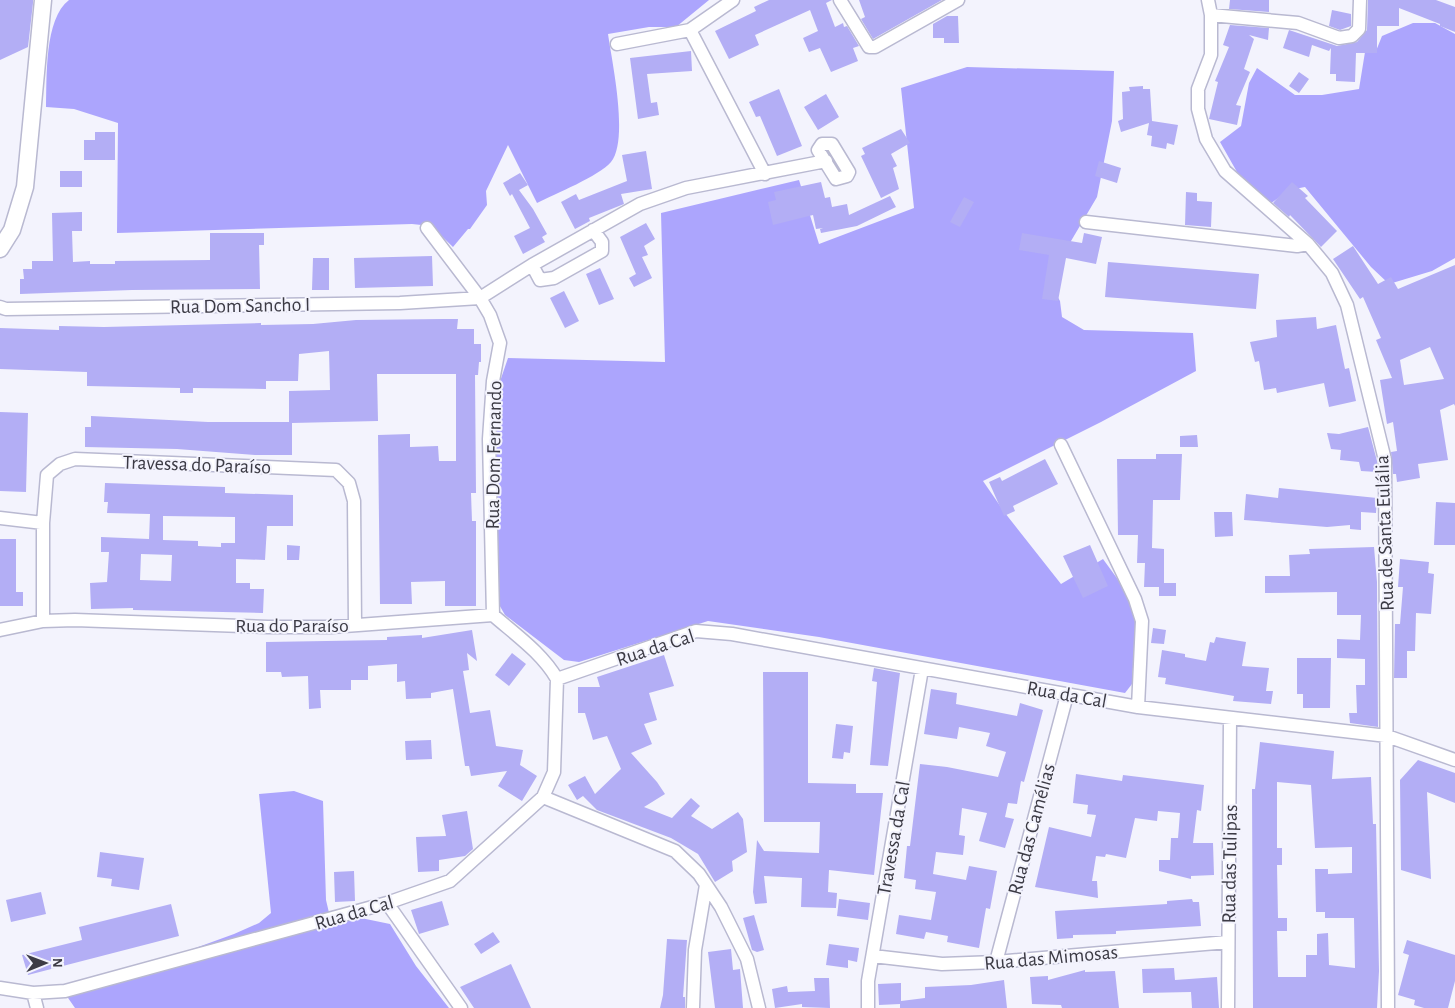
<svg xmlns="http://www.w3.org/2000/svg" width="1455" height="1008" font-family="'Alegreya Sans',sans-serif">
  <rect width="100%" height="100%" fill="#f3f3fd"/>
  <!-- forest -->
  <path fill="#aca5fd" d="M69,0H709L676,27H649L608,34C612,62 629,140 611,162C599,176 555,194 537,203L508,145L486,191L487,205L470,229H468L453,247L431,226L412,224L117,233L118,123L74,109L46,107C47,78 44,19 69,0Z
    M1413,23H1435L1455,34V258L1432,271L1389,284L1371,267L1305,187L1289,190L1270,204L1237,172L1220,142L1241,126L1249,83L1257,68L1295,95H1322L1359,89L1365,52L1376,51L1382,36Z
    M967,67L1114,71L1112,121L1097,197L1048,280L1060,301L1062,317L1084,330L1193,333L1196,371L1101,422L983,481L1005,513L1061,584L1103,559L1135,603L1136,618L1132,684L1125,693L819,637L708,621L579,662L564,660L505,615L497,601L495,396L508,358L665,362L661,213L799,180L819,244L914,208L901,88Z
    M294,791L323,801L326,900L330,917H356L390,924L416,966L449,1008H75L66,995L234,934L259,923L271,913L259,794Z"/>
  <!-- building -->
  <path fill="#b3aef5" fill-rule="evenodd" d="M0,0H33V3L28,47L0,60Z
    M769,0H832L826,3L835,27L843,23L844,27L847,26L859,46L853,48L858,61L831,72L820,48L809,52L803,38L818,31L810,10L755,35L759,45L729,59L715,31L756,11L754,7Z
    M859,0H942L873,39L861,19L865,17Z
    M1230,0H1269V12L1229,9Z
    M1368,0H1436L1455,7V32L1440,26V24L1399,8V26H1377V53H1356L1355,82L1336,81V74H1330L1331,48L1329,51L1312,45L1309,57L1283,48L1289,30L1337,46L1357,42L1367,30Z
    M1332,10L1351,14V26L1340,30L1329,26Z
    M947,16H958L959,43H944V38H933V24Z
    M1230,25L1269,28L1268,40L1249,35L1254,39L1244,69L1250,72L1236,105L1241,106L1237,125L1209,119L1218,82L1215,81L1229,47L1223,45Z
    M691,51L692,71L647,74L651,103L657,102L659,115L638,119L630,58Z
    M1299,72L1309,79L1299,93L1289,86Z
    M1143,86V89H1150L1152,121L1178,125L1174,145L1167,143L1166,149L1151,146L1152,136L1147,135L1149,123L1121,132L1118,121L1123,119L1122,92L1130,91L1129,87Z
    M779,89L802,146L777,156L760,116L756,117L749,102Z
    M826,94L839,117L818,130L804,107Z
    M901,129L910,143L891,154L897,166L893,168L899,189L881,198L861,156L865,154L862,148Z
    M95,132H115V160H84V140H95Z
    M646,151L652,189L621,194L624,204L589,218L590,221L575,229L561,202L576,194L579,200L627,181L622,155Z
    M1099,161L1121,168L1117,183L1095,176Z
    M60,171H82V187H60Z
    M520,173L528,185L519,190L533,209L547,234L542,237L545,242L523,254L514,236L530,228L512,194L510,196L503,183Z
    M821,182L825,198L830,197L832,207L847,204L849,215L890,196L896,207L857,226L821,233L820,229L823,228L816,229L813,215L773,225L768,202L776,200L774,192Z
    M1292,182L1308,196L1305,198L1337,231L1321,247L1290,215L1289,217L1273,203Z
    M1186,192L1197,193V201L1212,202L1211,227L1185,225Z
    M964,197L974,202L960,227L950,222Z
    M82,212V231H72L73,262L90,261V264H115V261L210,260V233H264V245H259L260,289L132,290L20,294V279H24L23,269H32V261H53L52,213Z
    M646,223L655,239L644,246L648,255L642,257L652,278L634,287L629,278L636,274L620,237Z
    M1022,233L1082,243L1084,233L1102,237L1096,264L1066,258L1058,301L1042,299L1049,255L1019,250Z
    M1353,246L1378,284L1391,277L1398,289L1455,265V406L1454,404L1440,410L1448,460L1418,464L1420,478L1397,482L1396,474H1393L1391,452L1397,451L1393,422L1387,424L1380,380L1392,378L1376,340L1381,338L1363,297L1360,299L1333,259ZM1430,347L1444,379L1404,385L1400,360Z
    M432,256L433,286L355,288L354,258Z
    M313,258H329V290H312Z
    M1108,262L1259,274L1256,309L1105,297Z
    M600,268L614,299L599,305L586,274Z
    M564,291L579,321L565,328L550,298Z
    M1316,317L1317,329L1336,325L1345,369L1349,368L1356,401L1329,407L1324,383L1277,393L1276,388L1264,390L1259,361L1255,362L1250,342L1277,337L1276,320Z
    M443,319H458L457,329H474V344H481V362H479L478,375H475L476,493H471L472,521H476V606H445V581L411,582L412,604H380L378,435L410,434V447L438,446L439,461H456V374H377L378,421L292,423V455H255L177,449L85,447V427H91V416L208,422H289V391L330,390L329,351L299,354L298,381H266V389L193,388V393H180V388L87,386V372L0,369V328L59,330V326L104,327L261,323V325L313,324L356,320Z
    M0,412L28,413L26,492L0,491Z
    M1368,427L1377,461V472L1361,471L1359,462L1340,460L1341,450L1331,449L1327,433L1339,434Z
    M1197,435L1198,447H1180V436Z
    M1156,454H1182L1180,500H1153L1152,548L1164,549V583H1176V596H1159V587H1144L1145,563H1137L1138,535H1118L1117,459H1156Z
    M1045,459L1058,484L1013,506L1015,511L1004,516L989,482L1000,477L1002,481Z
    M105,483L225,487V493L293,495V526H267L265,560L236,559V583H250V589H264L263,613L133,610V608L91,609L90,583L107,582L109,552H101V537L149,539L150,514L107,513L108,502H104ZM163,516L235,517V543H221V547L198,546V541L163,540ZM141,554L172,555L171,581L140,580Z
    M1279,488L1377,498L1376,513L1361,512V530L1350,529V525L1327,527L1244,520L1246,494L1278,498Z
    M1436,502L1455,503V545H1434Z
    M1214,512H1232L1233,536L1215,537Z
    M0,539H16V592H23V606H0Z
    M287,545L300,546L299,560H287Z
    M1090,545L1108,586L1083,598L1063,556Z
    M1374,547L1377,582L1378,727L1350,723L1349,713H1357L1356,685H1365V659L1337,658V639L1360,640L1361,615H1337V592L1265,593V576H1290L1289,555L1310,554L1309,549Z
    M1400,559L1429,562L1428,573L1434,574L1431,614L1416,613L1415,651H1407V678H1394L1395,624H1400L1403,587H1398Z
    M1153,628L1166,630L1164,644L1151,643Z
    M472,630L477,661L467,653L469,670L463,671L470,713L490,710L496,746L523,750L520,765L537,776L522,801L498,786L507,771L471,776L469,766H465L453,689L431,693V698L406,699L405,681L397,682V664L368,666V680H351V690H320L321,708L309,709L308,676L282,677L281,672H266V642L387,640V637L422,635V638Z
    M1216,637L1246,642L1242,666L1269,668L1266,691H1273L1271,704L1233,701L1234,696L1165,684L1166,678L1158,677L1162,650L1185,654V657L1206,661L1210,642L1214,643Z
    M512,653L526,664L509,686L495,675Z
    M664,655L674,686L649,693L657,720L644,724L652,744L631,753L657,782L665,794L644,807L672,818L691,798L700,806L691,816L712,829L738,812L743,819L747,852L732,861L733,871L715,882L698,854L671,838L597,810L583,796L577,800L568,785L585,776L595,794L621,769L607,736L593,740L585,713H578V687H600L597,677Z
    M1297,658H1331L1330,708H1303V694H1297Z
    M874,668L900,673L888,766L870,765L877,682L872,681Z
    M763,672H808V783L856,784V793H883L874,875L829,870L828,892L837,893L836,908L801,907L802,878L764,876L767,903L755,904L753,892L757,840L764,851L819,853L820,822H764Z
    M931,689L957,693L956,704L1017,716L1020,703L1043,710L1024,782L1021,781L1017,804L1008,803L1005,817L1014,819L1005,848L979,841L987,813L962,808L959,835L965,836L963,855L936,852L933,874L966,880L969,866L997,871L990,909L986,908L979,948L947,942L948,936L926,932L924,939L896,934L899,915L931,920L936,892L915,889L916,880L904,878L907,846H910L920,764L947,767L998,777L1006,752L986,746L990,733L959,727L957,739L924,734Z
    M836,724L853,726L850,753L844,752L843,759L832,758Z
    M431,740L432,759L406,760L405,741Z
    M1260,742L1334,751L1332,779L1371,777L1373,824H1376L1379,971L1377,1008H1253L1252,789H1255ZM1277,782L1311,785L1315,848L1352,847V873L1328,874V869H1315L1316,912H1325V918H1354L1355,968L1329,965L1328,933L1317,934V955H1306V977H1278L1277,931H1287V918H1278L1277,865H1282V848H1277Z
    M1418,760L1455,773V803L1427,792L1431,879L1401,870L1400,780Z
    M1076,774L1122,781L1123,775L1204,785L1201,811L1197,810L1193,843H1213L1214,875L1191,876V879L1159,871V860H1170L1171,838H1178L1180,813L1158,811L1157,821L1135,818L1126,858L1106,854L1105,857L1096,856L1092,881H1097L1098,898L1035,887L1049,827L1091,837L1096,815L1087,814L1088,805L1073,803Z
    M467,811L473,849L465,856L439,860V871L418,872L416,837L446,836L442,815Z
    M100,852L144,858L139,890L111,886L112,879L97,877Z
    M354,871L355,901L335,902L334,872Z
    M41,892L46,914L11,922L6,900Z
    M839,899L870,903L868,920L837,916Z
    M1192,899L1193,902H1199L1201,926L1116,931V934L1073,935V938L1057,939L1055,911L1167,904V901Z
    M442,901L449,925L419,934L411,910Z
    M171,904L179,936L28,975L22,955L82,940L79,927Z
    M754,915L764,950L757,952L752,950L743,918Z
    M493,932L500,942L481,954L474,944Z
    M667,939L687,940L683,997H685V1008H660L663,995Z
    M1407,940L1455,955V981L1448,1008H1424L1414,1005L1415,1000L1398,995L1409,955L1403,953Z
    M829,944L859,948L857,962L848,960V968L826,965Z
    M731,949L733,970L740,969L743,1008H715L708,952Z
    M511,964L531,1008H474L460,987Z
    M1174,968L1175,980L1217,977L1219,1008H1192L1191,992L1143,993L1142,969Z
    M1085,970V972L1115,971L1119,1008H1062L1061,1005L1032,1004L1030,977L1048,976V980Z
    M814,978H829L830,1008L802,1007V1004L775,1008L772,989L787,986L788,992L815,991Z
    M1004,980L1007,1008H900V1004L879,1005L878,984L901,983V1001L925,998V987L971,985Z"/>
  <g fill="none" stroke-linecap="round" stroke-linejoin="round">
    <defs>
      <path id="minor" d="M840,0L869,47H875L958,0
        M1208,0L1211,15V55L1198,89V109L1206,139L1225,171L1308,244L1332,273L1347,305L1385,460L1388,1008
        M1211,15L1298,23L1339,38L1352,36L1359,29L1360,0
        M690,30L765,174
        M617,44L690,30L733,0
        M822,144H832L849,172L847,176L836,179L818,150Z
        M1086,222L1297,246L1308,244
        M427,228L480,298L490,315L500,343L493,381L489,439L493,615
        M532,265L540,280L554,278L602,251V242L593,230
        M0,307L6,309L400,303L480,298L532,265L640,204L686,188L826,161
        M1061,445L1135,599L1142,621L1138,707
        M0,518L43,523
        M43,621V523L47,475L60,464L75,459L336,470L349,483L354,501L355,625
        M0,630L43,621L75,620L268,627H331L493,615C516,635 542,653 557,679
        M543,797L675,851L699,874L721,907L747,959L759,1008
        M387,903L461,1008
        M873,956L942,964L996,962L1228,942
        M996,962L1067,695
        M0,988L33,993L65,991L387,903L450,881L543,797L554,772L557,679L696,631L732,634L1138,707L1387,736L1455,760
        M33,993L37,1008
        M693,1008L695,950L706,885
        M868,1008V981L922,669
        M1228,1008L1230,719"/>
      <path id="tertiary" d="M0,249L12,230L25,187L43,0"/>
    </defs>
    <!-- minor casing -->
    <use href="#minor" stroke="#b9b9d1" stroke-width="15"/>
    <!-- tertiary casing -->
    <use href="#tertiary" stroke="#b9b9d1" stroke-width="19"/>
    <!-- minor -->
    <use href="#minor" stroke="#fff" stroke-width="12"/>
    <!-- tertiary -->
    <use href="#tertiary" stroke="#fff" stroke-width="16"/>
  </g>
  <g text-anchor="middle" stroke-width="4" stroke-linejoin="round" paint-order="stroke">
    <!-- street labels -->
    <g font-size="20" fill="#3c3b45" stroke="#f3f3fd">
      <text transform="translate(240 305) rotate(-1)" y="7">Rua Dom Sancho I</text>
      <text transform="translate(493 455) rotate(-89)" y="7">Rua Dom Fernando</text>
      <text transform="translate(197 464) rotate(2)" y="7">Travessa do Paraíso</text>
      <text transform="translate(1384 533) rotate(-92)" y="7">Rua de Santa Eulália</text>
      <text x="292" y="632">Rua do Paraíso</text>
      <text transform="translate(655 647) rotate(-18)" y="7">Rua da Cal</text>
      <text transform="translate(1067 694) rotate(10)" y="7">Rua da Cal</text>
      <text transform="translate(1031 829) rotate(-75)" y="7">Rua das Camélias</text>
      <text transform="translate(893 838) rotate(-80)" y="7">Travessa da Cal</text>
      <text transform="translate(1229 864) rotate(-89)" y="7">Rua das Tulipas</text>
      <text transform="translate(354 912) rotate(-16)" y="7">Rua da Cal</text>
      <text transform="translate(1051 957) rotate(-5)" y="7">Rua das Mimosas</text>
    </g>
  </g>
  <!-- north arrow -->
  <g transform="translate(45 963) rotate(89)" stroke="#f3f3fd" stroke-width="4" paint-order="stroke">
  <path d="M0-4L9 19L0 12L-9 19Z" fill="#3c3b45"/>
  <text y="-8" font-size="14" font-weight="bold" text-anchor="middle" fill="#3c3b45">N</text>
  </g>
</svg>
